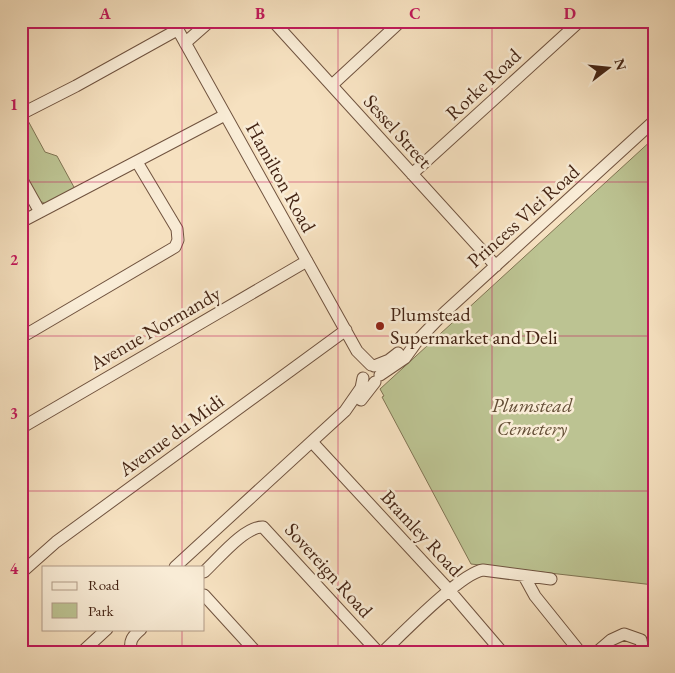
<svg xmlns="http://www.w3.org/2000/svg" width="675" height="673" font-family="'EB Garamond',serif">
  <rect width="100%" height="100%" fill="#f6e1c0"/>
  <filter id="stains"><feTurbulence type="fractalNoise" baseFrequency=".004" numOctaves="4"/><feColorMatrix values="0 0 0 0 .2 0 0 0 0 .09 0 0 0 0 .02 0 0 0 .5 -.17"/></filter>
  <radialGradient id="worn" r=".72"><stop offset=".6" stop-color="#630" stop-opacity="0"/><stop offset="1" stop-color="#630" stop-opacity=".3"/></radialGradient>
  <!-- green -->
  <path fill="#bcc392" stroke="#807453" d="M26,117L45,152L57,156L75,189L46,204L38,200L21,170V119Z
    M654,138V585L471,564L382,397L384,396L380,389Z"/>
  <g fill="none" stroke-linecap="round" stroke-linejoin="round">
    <defs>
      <path id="minor" d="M173,21L357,351L371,365
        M273,21L496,266
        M185,43L210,21
        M332,85L401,21
        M21,114L76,86L177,30
        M412,174L580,21
        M21,178L40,212
        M21,222L225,115
        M21,335L27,334L175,247L178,240L177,229L137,162
        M374,366L389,360L398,353
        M380,375L405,358L418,340L445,312L654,121
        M361,400L375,382
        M21,428L307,261
        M312,442L449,590L502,652
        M175,567L345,411L361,388L363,378
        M204,572C218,559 245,526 263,527L378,652
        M21,573L56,542L346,330
        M524,576L535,596L580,652
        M204,595L256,652
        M82,652L107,629
        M132,652C128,641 133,636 141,629
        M383,652C402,634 461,573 483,570L551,579
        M597,652L611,640L624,634L641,640L643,652"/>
    </defs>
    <!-- minor casing -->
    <use href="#minor" stroke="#70533f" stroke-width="13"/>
    <!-- minor -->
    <use href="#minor" stroke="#f9ecd6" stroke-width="11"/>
  </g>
  <!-- grid -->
  <path fill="none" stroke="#c2185b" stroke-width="1" stroke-opacity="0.55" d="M182,21V567M338,21V652M492,21V652M21,182H654M21,336H654M21,491H654M182,629V652"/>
  <!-- markers -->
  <circle fill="#8f2418" stroke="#f9ecd6" stroke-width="2" cx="380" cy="326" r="5"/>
  <g text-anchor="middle" stroke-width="5" stroke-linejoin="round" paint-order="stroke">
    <!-- street labels -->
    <g font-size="20" fill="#442414" stroke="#f9ecd6">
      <text transform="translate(483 84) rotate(-43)" y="7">Rorke Road</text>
      <text transform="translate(398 131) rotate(48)" y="7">Sessel Street</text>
      <text transform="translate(281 177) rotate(61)" y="7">Hamilton Road</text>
      <text transform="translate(523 216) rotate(-42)" y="7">Princess Vlei Road</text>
      <text transform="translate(155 328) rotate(-30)" y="7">Avenue Normandy</text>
      <text transform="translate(171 435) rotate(-36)" y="7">Avenue du Midi</text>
      <text transform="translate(422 533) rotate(47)" y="7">Bramley Road</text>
      <text transform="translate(329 570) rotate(48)" y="7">Sovereign Road</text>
    </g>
    <!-- poi labels -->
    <g font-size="20" fill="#442414" stroke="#f9ecd6" text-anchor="start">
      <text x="390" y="321">Plumstead<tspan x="390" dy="23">Supermarket and Deli</tspan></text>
    </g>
    <!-- park labels -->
    <g font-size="20" font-style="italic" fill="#624c34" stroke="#f9ecd6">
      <text x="532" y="412">Plumstead<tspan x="532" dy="23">Cemetery</tspan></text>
    </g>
  </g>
  <!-- margin -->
  <rect width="675" height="673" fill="none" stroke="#f6e1c0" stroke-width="55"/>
  <!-- legend -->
  <rect x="42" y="566" width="162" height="65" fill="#f9ecd6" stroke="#b19c88"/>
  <rect x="52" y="582" width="25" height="8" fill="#f9ecd6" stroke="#b19c88"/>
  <text x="88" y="590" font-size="15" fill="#442414">Road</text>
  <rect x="52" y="603" width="25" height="15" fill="#bcc392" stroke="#b19c88"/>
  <text x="88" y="616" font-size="15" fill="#442414">Park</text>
  <!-- north arrow -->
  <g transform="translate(608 68) rotate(74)" stroke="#f9ecd6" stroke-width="4" paint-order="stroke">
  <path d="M0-4L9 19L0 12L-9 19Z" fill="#442414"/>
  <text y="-8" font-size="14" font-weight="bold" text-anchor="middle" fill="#442414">N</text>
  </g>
  <rect x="28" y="28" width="620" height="618" fill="none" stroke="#c2185b" stroke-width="2"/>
  <g font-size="16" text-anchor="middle" font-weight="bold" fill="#c2185b">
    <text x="105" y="19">A</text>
    <text x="260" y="19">B</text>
    <text x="415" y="19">C</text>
    <text x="570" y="19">D</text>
    <text x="14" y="110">1</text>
    <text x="14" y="265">2</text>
    <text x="14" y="419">3</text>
    <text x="14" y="574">4</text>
  </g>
  <rect width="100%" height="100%" filter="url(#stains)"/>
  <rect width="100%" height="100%" fill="url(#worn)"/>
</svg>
